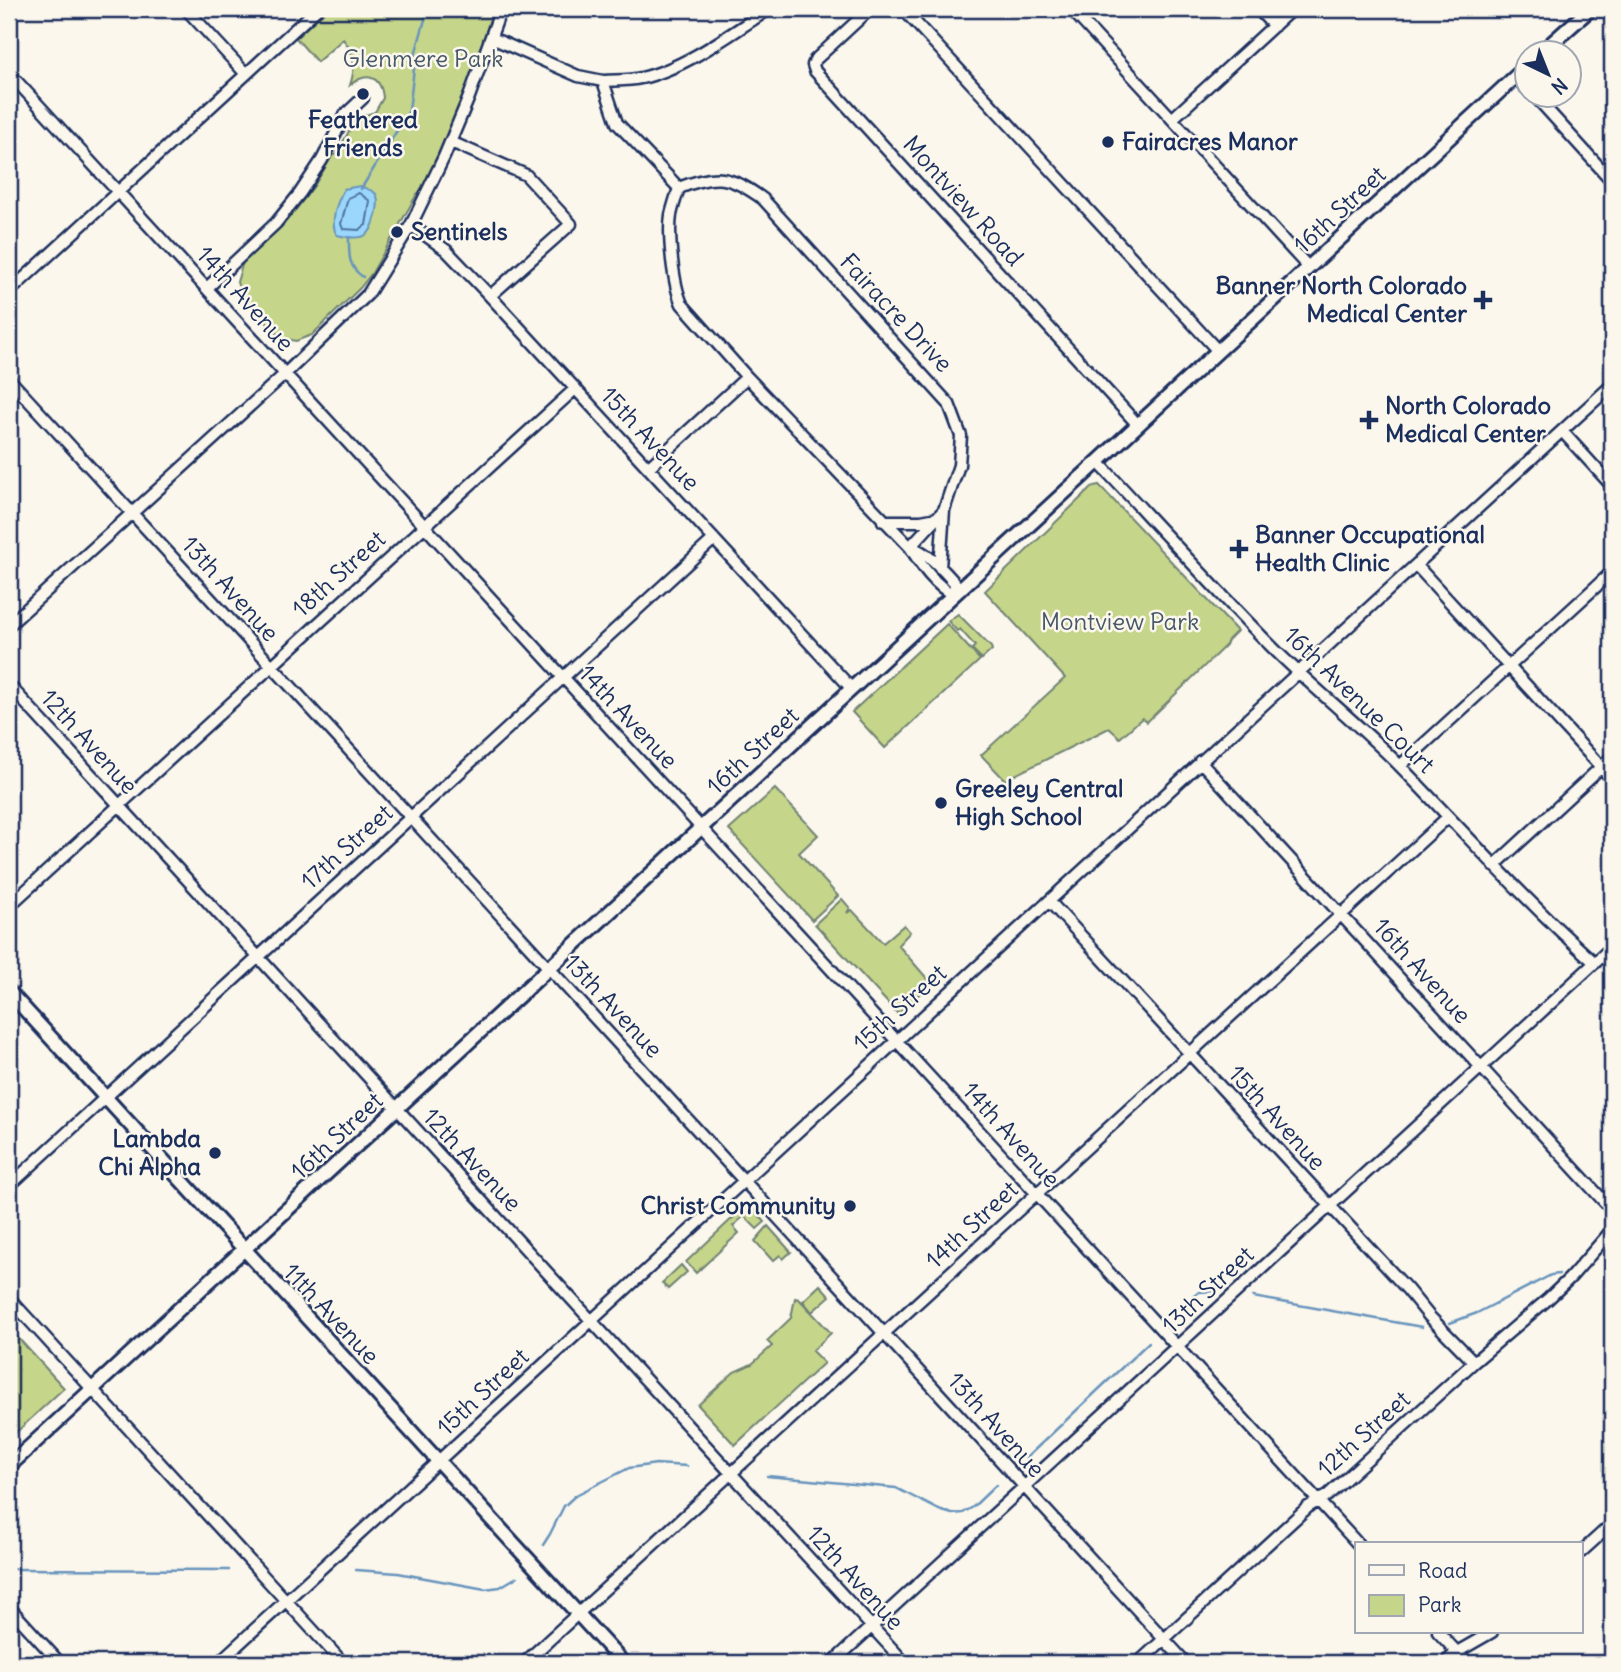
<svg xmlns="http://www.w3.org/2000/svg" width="1621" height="1672" font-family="Delius,sans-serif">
  <rect width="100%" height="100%" fill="#fbf7ec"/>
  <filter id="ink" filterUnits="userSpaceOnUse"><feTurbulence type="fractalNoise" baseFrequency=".0143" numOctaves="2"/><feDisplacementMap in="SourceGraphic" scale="14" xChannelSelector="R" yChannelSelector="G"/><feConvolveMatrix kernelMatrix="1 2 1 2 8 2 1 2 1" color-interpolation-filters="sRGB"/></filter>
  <g filter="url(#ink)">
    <!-- green -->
    <path fill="#c5d589" stroke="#708274" stroke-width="2" d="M327,9H493C475,71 450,131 422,189L417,194L372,273L360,288L312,335L296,341L281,338L241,295L237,282L243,262L282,226L297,208L314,186L333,154L336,155L356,118L375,112L383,98C381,75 366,72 350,85C356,68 355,53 343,39L317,62L296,38Z
      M1099,485L1237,631L1228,640L1226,645L1147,722L1142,718L1120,738L1109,728L1005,780L981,755L1065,678L985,591L1092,487Z
      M958,614L991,647L992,650L982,659L972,649L975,646L960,629L957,631L948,621Z
      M947,624L980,660L885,748L852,712Z
      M775,789L818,835L799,853L838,896L812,920L729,830Z
      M842,899L850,908L847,913L852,910L883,943L904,925L910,932L898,945L931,983L898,1014L815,924Z
      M749,1204L765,1222L757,1229L740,1212Z
      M738,1213L742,1218L733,1226L739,1233L696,1273L686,1262Z
      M768,1226L791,1252L783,1259L780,1255L773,1261L755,1241Z
      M681,1265L687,1272L668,1289L662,1283Z
      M820,1285L830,1296L812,1312L803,1301Z
      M795,1298L799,1299L831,1333L812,1351L824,1363L735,1445L698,1405L734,1372L752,1364L772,1346L767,1341L791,1318Z
      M9,1328L64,1388L9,1439Z"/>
    <!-- water -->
    <path fill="#9bd7fc" stroke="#6894bd" stroke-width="2" d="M360,186C364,188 372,190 375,193C382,200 374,230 366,235C359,239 345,237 337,235C329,223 337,202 344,189Z"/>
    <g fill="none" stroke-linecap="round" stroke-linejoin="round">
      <!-- shore -->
      <path stroke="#4e729d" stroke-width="2" d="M359,193L370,201L366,225L359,230L343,229L341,224L348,198Z"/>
      <!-- stream -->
      <path stroke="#6894bd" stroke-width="2.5" d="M361,189L409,111L416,51L428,9
        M349,238C349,255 348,267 363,277
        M1606,1266L1612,1267
        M1253,1297L1422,1327
        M1173,1313L1199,1292L1215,1291
        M1450,1323L1477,1313L1551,1275L1559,1274
        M1026,1458L1149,1342
        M767,1476L896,1488L939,1510L952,1514L963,1513L973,1507L996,1485
        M543,1545L550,1534L564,1506L576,1495L629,1468L656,1464L687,1466
        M9,1569L229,1570
        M356,1570L398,1573L485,1589L500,1587L517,1577"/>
      <defs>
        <path id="minor" d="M186,9L246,74
          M870,9L815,60L813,65L815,71L1138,425
          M903,9L1218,351
          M1071,9L1309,268
          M1258,9L1274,26
          M492,38L578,76L603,81L617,123L679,188
          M9,73L1358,1544
          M1516,77L1526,88
          M603,81C615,80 629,81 641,78C684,69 732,33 769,9
          M1533,94L1612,181
          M1172,119L1292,9
          M451,142L526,175L571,224L490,296
          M679,188C676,197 673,206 671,215C668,236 673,284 682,304L747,377L910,547C921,565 935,586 954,595L955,583C943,570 927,551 910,547
          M679,188C716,173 730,175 763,199L949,404L961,436L959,465L944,510L910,547
          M411,225L446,250L490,296L852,689
          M207,288L276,223L300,193L322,160L345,115L363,98
          M9,292L317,9
          M9,379L1186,1663
          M1562,431L1612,486
          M1098,462C1156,524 1213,587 1273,648C1314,689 1360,725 1401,767C1465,833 1526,902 1595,963
          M648,468L747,377
          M883,521H921L937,518
          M1416,565L1612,779
          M940,568L944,510
          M9,625L285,374L368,294L411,225L444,157L469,97L501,9
          M9,685L905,1663
          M1200,761L1612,1210
          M1400,766L1612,572
          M1494,866L1612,757
          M1049,901L1407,1289L1429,1316L1474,1362
          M9,906L575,389
          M9,1186L714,539
          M9,1298L343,1663
          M1581,1552L1612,1524
          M9,1607L60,1663
          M1438,1632L1467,1663
          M218,1663L1612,385
          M524,1663L1448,817
          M832,1663L1612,947
          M1138,1663L1308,1507L1328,1495L1474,1362L1548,1299L1570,1278L1612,1230
          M1445,1663L1457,1652L1492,1632"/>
        <path id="major" d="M1542,52L1590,9
          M9,992L623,1663
          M9,1466L1526,67"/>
      </defs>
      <!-- minor casing -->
      <use href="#minor" stroke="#1b2f5e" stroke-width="15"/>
      <!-- major casing -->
      <use href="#major" stroke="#1b2f5e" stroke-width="18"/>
      <!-- minor -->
      <use href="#minor" stroke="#fbf7ec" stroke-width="10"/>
      <!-- major -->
      <use href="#major" stroke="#fbf7ec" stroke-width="12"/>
    </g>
  </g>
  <!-- markers -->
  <g fill="#1b2f5e" stroke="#fbf7ec" stroke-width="2.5">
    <circle cx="363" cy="94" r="7"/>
    <circle cx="1108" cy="142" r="7"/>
    <circle cx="397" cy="232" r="7"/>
    <path d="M1479.5 289.5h7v7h7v7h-7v7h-7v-7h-7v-7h7z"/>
    <path d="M1365.5 409.5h7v7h7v7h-7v7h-7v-7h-7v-7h7z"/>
    <path d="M1235.5 538.5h7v7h7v7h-7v7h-7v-7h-7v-7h7z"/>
    <circle cx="941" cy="803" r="7"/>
    <circle cx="215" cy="1153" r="7"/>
    <circle cx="850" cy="1206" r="7"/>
  </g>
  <g text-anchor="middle" stroke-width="5" stroke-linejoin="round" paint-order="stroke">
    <!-- park labels -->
    <g font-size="24" fill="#465869" stroke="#fbf7ec">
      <text x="423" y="67">Glenmere Park</text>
      <text x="1120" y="630">Montview Park</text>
    </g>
    <!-- poi labels -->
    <g font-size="24" font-weight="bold" fill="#1b2f5e" stroke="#fbf7ec" text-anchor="start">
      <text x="363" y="128" text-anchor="middle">Feathered<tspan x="363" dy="28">Friends</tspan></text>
      <text x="1122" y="150">Fairacres Manor</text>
      <text x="411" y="240">Sentinels</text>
      <text x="1467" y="294" text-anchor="end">Banner North Colorado<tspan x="1467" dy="28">Medical Center</tspan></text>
      <text x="1385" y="414">North Colorado<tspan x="1385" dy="28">Medical Center</tspan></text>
      <text x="1255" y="543">Banner Occupational<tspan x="1255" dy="28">Health Clinic</tspan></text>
      <text x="955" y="797">Greeley Central<tspan x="955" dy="28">High School</tspan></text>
      <text x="201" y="1147" text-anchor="end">Lambda<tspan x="201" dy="28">Chi Alpha</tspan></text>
      <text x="836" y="1214" text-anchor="end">Christ Community</text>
    </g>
    <!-- street labels -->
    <g font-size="24" fill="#1b2f5e" stroke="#fbf7ec">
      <text transform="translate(963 201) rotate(48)" y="8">Montview Road</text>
      <text transform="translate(1340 210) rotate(-43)" y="8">16th Street</text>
      <text transform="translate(245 299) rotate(48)" y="8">14th Avenue</text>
      <text transform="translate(896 313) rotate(47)" y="8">Fairacre Drive</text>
      <text transform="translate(650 439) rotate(47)" y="8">15th Avenue</text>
      <text transform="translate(339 574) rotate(-42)" y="8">18th Street</text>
      <text transform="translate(230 589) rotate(48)" y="8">13th Avenue</text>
      <text transform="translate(1359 700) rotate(44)" y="8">16th Avenue Court</text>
      <text transform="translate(628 717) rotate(47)" y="8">14th Avenue</text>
      <text transform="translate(89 742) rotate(48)" y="8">12th Avenue</text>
      <text transform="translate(753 751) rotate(-43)" y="8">16th Street</text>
      <text transform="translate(347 847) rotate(-42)" y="8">17th Street</text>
      <text transform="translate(1422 971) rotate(48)" y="8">16th Avenue</text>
      <text transform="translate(613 1006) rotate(47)" y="8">13th Avenue</text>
      <text transform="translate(900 1008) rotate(-42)" y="8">15th Street</text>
      <text transform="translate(1277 1118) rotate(48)" y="8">15th Avenue</text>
      <text transform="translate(1011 1135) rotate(48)" y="8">14th Avenue</text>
      <text transform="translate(337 1136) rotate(-43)" y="8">16th Street</text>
      <text transform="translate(472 1160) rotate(47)" y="8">12th Avenue</text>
      <text transform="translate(972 1225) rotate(-43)" y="8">14th Street</text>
      <text transform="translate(1208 1290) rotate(-43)" y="8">13th Street</text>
      <text transform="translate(331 1314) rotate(47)" y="8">11th Avenue</text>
      <text transform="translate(483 1392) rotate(-43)" y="8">15th Street</text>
      <text transform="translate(996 1425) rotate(48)" y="8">13th Avenue</text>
      <text transform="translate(1364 1434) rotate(-42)" y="8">12th Street</text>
      <text transform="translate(855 1578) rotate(48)" y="8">12th Avenue</text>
    </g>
  </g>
  <!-- margin -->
  <rect width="1621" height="1672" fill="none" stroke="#fbf7ec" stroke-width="35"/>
  <rect x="18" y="18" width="1586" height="1637" fill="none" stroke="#1b2f5e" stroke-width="2.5" filter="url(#ink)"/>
  <!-- legend -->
  <rect x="1355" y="1542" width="228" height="91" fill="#fbf7ec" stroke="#a1a7b3" stroke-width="2"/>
  <rect x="1369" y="1565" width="35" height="10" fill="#fbf7ec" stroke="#a1a7b3" stroke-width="2"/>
  <text x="1418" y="1578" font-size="21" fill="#1b2f5e">Road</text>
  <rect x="1369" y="1595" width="35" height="21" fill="#c5d589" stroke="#a1a7b3" stroke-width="2"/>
  <text x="1418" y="1612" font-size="21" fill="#1b2f5e">Park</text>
  <!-- north arrow -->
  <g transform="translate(1548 74) rotate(137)"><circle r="33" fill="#fbf7ec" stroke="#a1a7b3" stroke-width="2"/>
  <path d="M0-5L12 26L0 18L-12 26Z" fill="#1b2f5e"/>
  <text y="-10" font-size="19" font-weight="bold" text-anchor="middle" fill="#1b2f5e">N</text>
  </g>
</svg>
